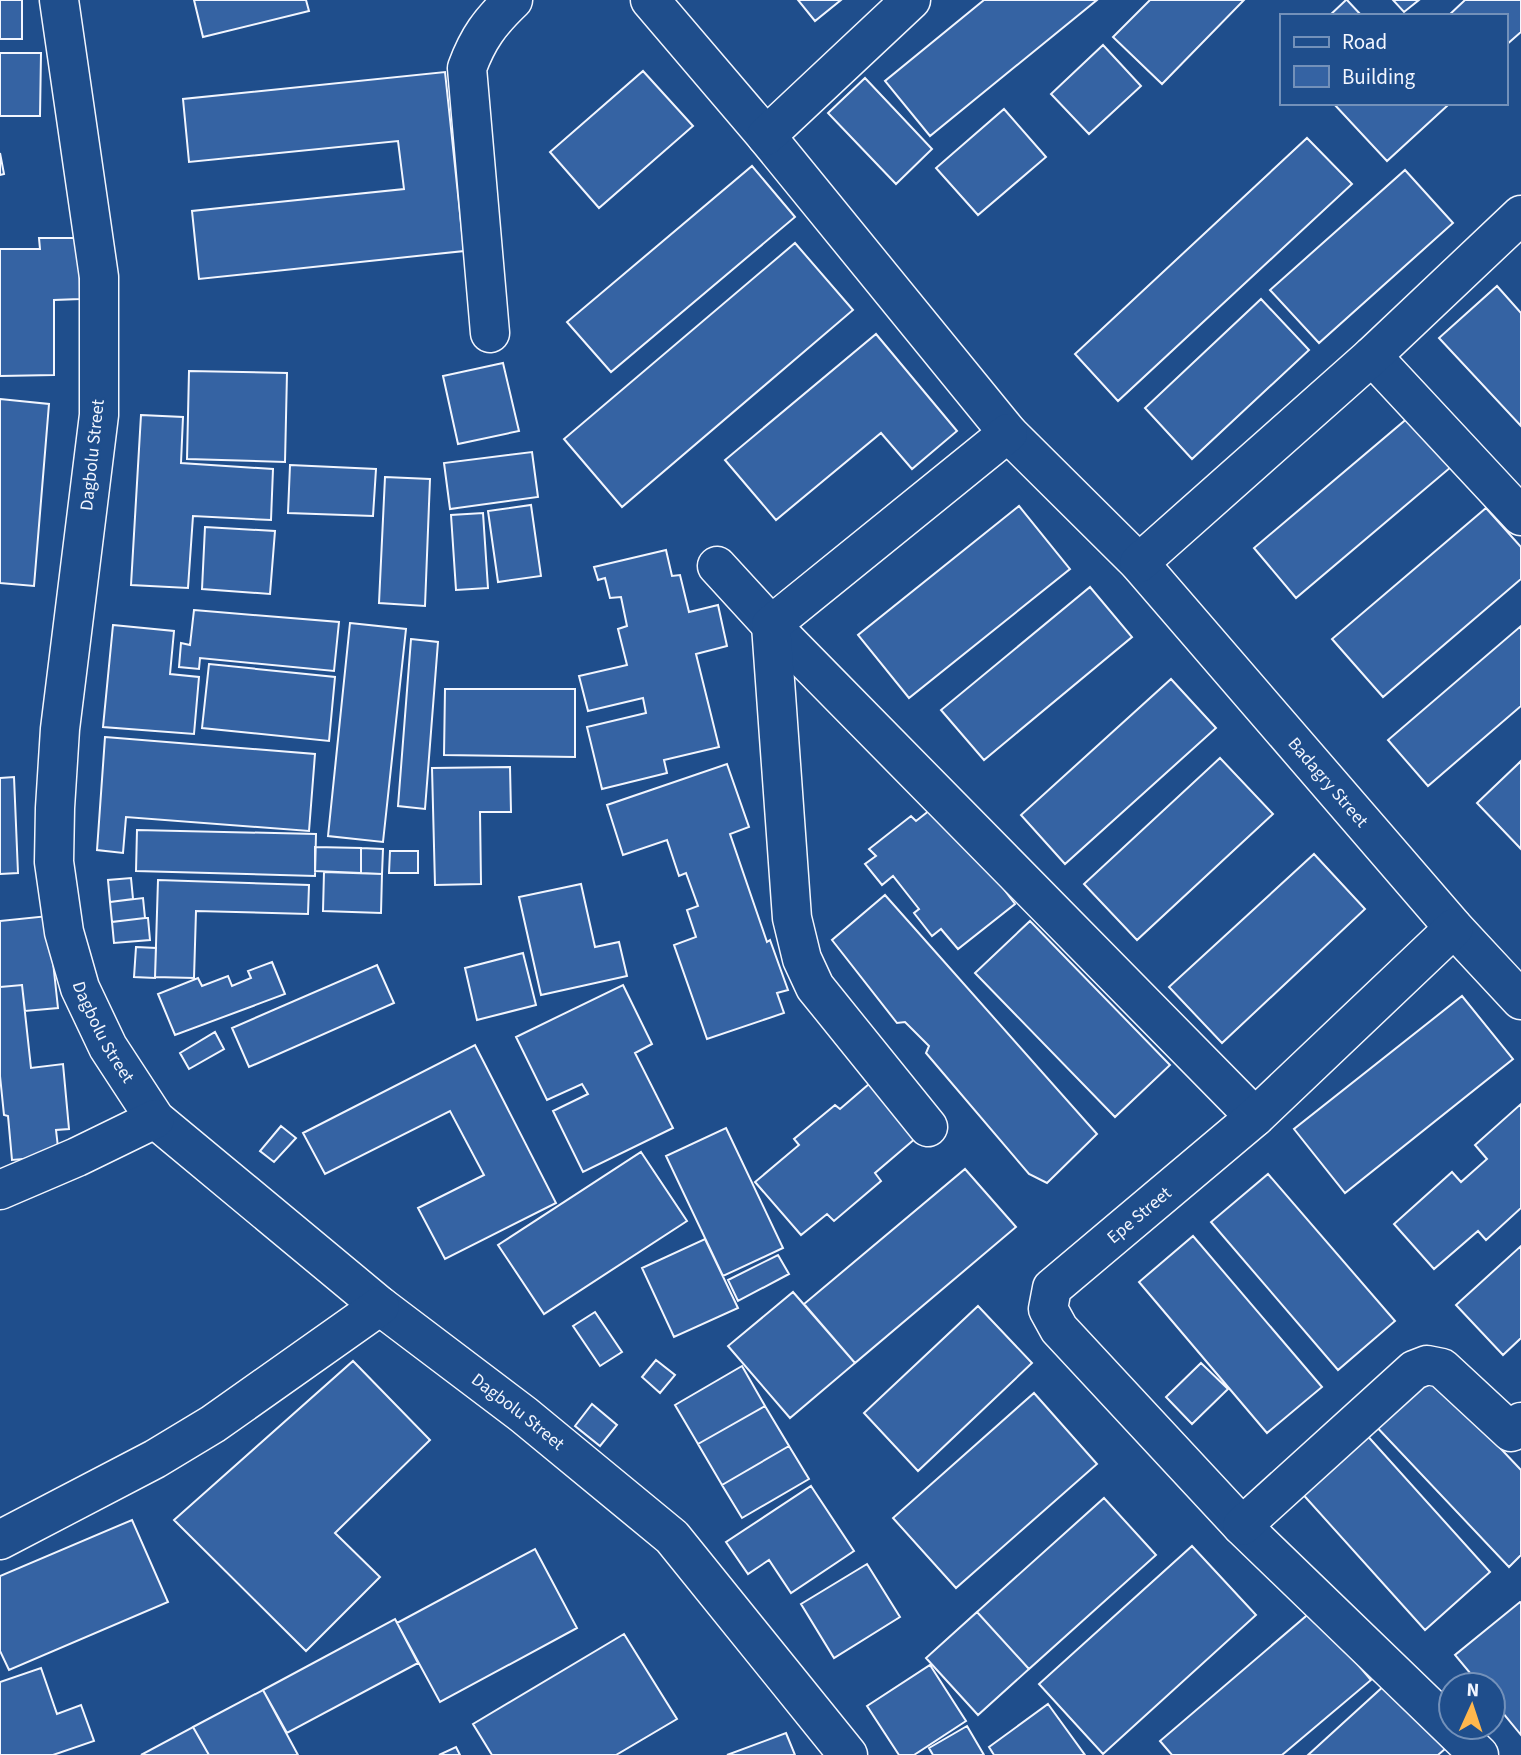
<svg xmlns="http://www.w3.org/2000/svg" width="1521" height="1755" font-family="'Source Sans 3',sans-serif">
  <rect width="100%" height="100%" fill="#1f4e8c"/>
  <!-- building -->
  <path fill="#3563a3" stroke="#f2f6ff" stroke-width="2" d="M0,0H22V39H0Z
    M194,0H306L309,11L203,37Z
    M798,0H841L815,21Z
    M984,0H1097L930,136L885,81Z
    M1150,0H1244L1162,84L1113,37Z
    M1347,0L1362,16H1329L1346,0Z
    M1393,0H1419L1404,12Z
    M1465,0H1521V32L1505,46V16H1448Z
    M1103,45L1141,86L1089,134L1051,94Z
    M0,53H41L40,116H0Z
    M643,71L693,126L599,208L550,152Z
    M445,72L464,251L199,279L192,211L404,189L398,141L189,162L183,99Z
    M865,78L932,149L896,184L828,113Z
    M1333,103H1444L1447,106L1387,161Z
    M1004,109L1046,157L978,215L936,168Z
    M1307,138L1352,184L1118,401L1075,354Z
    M0,153L4,174L0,175Z
    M752,166L795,217L611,372L567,322Z
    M1405,170L1453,223L1319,343L1270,290Z
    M39,238H79L80,299L54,300V375L0,376V249H40Z
    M795,243L853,310L622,507L564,439Z
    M1497,286L1521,313V426L1439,338Z
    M1261,299L1309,350L1192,459L1145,408Z
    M876,334L957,431L912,469L881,433L776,520L725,460Z
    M503,363L519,431L458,444L443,376Z
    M189,371L287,373L285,462L187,459Z
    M0,399L49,404L34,586L0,583Z
    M141,415L183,417L181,463L273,469L271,520L193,516L188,588L131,585Z
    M1409,417L1451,467L1296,598L1254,548Z
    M532,452L538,497L450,509L444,463Z
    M290,465L376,469L373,516L288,513Z
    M385,477L430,479L425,606L379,603Z
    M531,505L541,576L498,582L488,511Z
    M1019,506L1070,569L909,698L858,635Z
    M1486,508L1521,547V579L1383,697L1332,639Z
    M483,513L488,588L456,590L451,515Z
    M205,527L275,531L270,594L202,589Z
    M666,550L672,576L680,575L689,612L718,605L727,646L696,654L719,747L664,760L667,773L602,789L587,727L646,713L643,698L588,711L579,676L627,665L618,629L627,626L621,597L610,598L605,578L598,580L594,567Z
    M1090,587L1132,637L984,760L941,710Z
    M194,610L339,622L334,671L200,658L199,669L179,667L181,643L190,645Z
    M350,623L406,629L383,842L328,836Z
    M113,625L174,631L170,674L199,677L194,734L103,727Z
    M1521,626V706L1428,786L1388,740Z
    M411,639L438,642L425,809L398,806Z
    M209,664L335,677L329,741L202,728Z
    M1171,679L1216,728L1065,864L1021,815Z
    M445,689H575V757L444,755Z
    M105,737L315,754L309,831L126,817L123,853L97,850Z
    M1220,758L1273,814L1137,940L1084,884Z
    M1521,761V849L1477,803Z
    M727,764L749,827L730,834L767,942L770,940L788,990L777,993L784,1013L707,1039L674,945L696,937L687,910L698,906L686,873L679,876L667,840L623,855L607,805Z
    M510,767L511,812H480L481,884L435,885L432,768Z
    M14,777L18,873L0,874V778Z
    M939,803L1015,904L958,949L941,929L932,936L914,913L919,909L893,876L882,885L865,864L876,856L869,849L911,816L916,821Z
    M137,830L316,834L315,876L136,871Z
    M315,847L361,848V873L315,871Z
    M361,848L383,849L382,874L361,873Z
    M390,851H418V873H389Z
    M1314,854L1365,909L1222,1043L1169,987Z
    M324,872L382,874L381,913L323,911Z
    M131,878L133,899L110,902L108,880Z
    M158,880L309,885L308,914L196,911L194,978L155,977Z
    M581,884L595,947L619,942L627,976L541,995L519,897Z
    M885,895L1097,1134L1047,1183L1029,1174L926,1053L929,1046L905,1022L897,1023L832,940Z
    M143,898L145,918L112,922L110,902Z
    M48,916L58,1008L25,1011L22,985L0,987V921Z
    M145,918H148L150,940L114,943L112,922Z
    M1030,921L1170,1065L1115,1117L975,973Z
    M136,947L156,948L155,978L134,977Z
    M523,953L536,1005L477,1020L465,968Z
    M272,962L285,994L175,1035L158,994L198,978L202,986L228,976L232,986L251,978L248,971Z
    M377,965L394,1003L249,1067L232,1028Z
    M22,985L31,1068L63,1064L69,1129L56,1130L59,1156L12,1160L8,1116L4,1115L0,1076V987Z
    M623,985L652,1044L635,1053L673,1128L583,1172L553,1111L588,1094L582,1084L547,1100L516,1037Z
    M1462,996L1513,1059L1345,1193L1294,1129Z
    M215,1032L224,1049L189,1069L180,1053Z
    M475,1045L556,1203L445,1259L418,1208L484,1175L450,1111L325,1174L303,1133Z
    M876,1078L923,1132L875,1173L881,1181L834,1221L827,1214L801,1235L755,1182L799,1145L794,1139L835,1105L840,1109Z
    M1521,1104V1208L1486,1240L1478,1231L1434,1269L1394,1224L1452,1172L1461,1182L1487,1159L1475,1145Z
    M281,1126L296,1138L274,1162L260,1151Z
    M726,1128L783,1248L723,1276L666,1156Z
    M641,1152L687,1221L544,1314L498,1245Z
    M965,1169L1016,1227L855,1363L804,1304Z
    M1268,1174L1395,1321L1338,1370L1211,1222Z
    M1193,1236L1322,1387L1267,1433L1139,1282Z
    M705,1239L738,1308L674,1337L642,1268Z
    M1521,1246V1338L1503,1355L1456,1305Z
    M778,1255L789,1274L738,1301L728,1280Z
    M793,1292L855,1363L790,1418L728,1346Z
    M978,1306L1032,1363L918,1471L864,1413Z
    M595,1312L622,1352L600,1366L573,1326Z
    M656,1360L675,1375L660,1393L642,1377Z
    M353,1361L430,1440L335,1533L380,1577L306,1651L174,1520Z
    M1201,1363L1228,1389L1192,1424L1166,1397Z
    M742,1366L765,1406L698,1444L675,1405Z
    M1427,1371L1521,1470V1555L1509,1567L1372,1422Z
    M1034,1393L1097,1464L956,1588L893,1518Z
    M592,1404L617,1425L600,1446L575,1426Z
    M765,1406L789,1446L722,1485L698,1444Z
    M1364,1432L1490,1572L1425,1630L1299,1490Z
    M789,1446L809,1479L742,1518L722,1485Z
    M811,1486L854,1551L791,1593L769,1560L748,1574L726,1542Z
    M1104,1498L1156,1555L1029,1669L977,1612Z
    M132,1520L168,1602L9,1670L0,1651V1576Z
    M1192,1546L1256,1615L1103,1754L1039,1684Z
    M535,1549L577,1628L440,1702L397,1623Z
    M867,1564L900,1617L834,1658L801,1604Z
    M1520,1602L1521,1603V1735L1493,1701V1685H1480L1455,1655Z
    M1312,1611L1371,1680L1282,1755H1172L1160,1741Z
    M977,1612L1029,1669L978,1715L926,1658Z
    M395,1619L418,1663L287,1733L263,1690Z
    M624,1634L677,1719L616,1755H492L473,1724Z
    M930,1665L966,1721L914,1755H899L867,1706Z
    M41,1668L57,1714L81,1705L94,1741L53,1755H0V1682Z
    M1386,1684L1445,1749L1438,1755H1308Z
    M263,1690L298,1755H209L193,1727Z
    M1048,1704L1085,1755H994L989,1747Z
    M967,1726L984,1755H933L929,1748Z
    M193,1727L209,1755H141Z
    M786,1733L795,1755H727Z
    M456,1747L460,1755H439Z"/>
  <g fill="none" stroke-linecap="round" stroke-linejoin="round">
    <defs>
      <g id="minor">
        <path id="s1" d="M59,0L99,277V415L60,729L55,808L54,862L64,932L80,988L108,1047L155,1119L380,1306L524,1415L672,1537L848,1755"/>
        <path id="s2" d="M650,0L766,136L1008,433L1139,563L1454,928L1521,1000"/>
        <path d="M766,136L911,0"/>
        <path d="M490,333L467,68C478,38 490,22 513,0"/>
        <path d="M1372,356L1521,516"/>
        <path d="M1139,563L1372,356L1521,215"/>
        <path d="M717,566L771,625L1255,1117"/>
        <path d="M1454,928L1255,1117L1052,1288L1048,1309L1059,1329L1242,1526L1479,1755"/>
        <path d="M928,1127L815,987L802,959L792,918L771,625L1008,433"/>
        <path d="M0,1190L77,1157L155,1119"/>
        <path d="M1242,1526L1414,1370L1427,1365L1442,1368L1511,1432L1521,1422"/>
        <path d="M0,1540L155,1459L213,1424L380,1306"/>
      </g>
    </defs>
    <!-- minor casing -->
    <use href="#minor" stroke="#f2f6ff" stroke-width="41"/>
    <!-- minor -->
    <use href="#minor" stroke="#1f4e8c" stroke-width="38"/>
  </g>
  <g text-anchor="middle" stroke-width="5" stroke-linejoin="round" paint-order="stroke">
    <!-- street labels -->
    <g font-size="18" fill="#f2f6ff" stroke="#1f4e8c">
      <text transform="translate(92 455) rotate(-84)" y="6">Dagbolu Street</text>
      <text dy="6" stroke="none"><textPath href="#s2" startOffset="1036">Badagry Street</textPath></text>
      <text dy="6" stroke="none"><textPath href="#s1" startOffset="1046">Dagbolu Street</textPath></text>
      <text transform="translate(1139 1215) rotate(-40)" y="6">Epe Street</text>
      <text dy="6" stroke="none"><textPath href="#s1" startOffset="1614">Dagbolu Street</textPath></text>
    </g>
  </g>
  <!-- legend -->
  <rect x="1280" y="14" width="228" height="91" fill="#1f4e8c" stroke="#7391ba" stroke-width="2"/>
  <rect x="1294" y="37" width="35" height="10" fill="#1f4e8c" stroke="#7391ba" stroke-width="2"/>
  <text x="1342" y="49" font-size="21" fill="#f2f6ff">Road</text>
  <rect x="1294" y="66" width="35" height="21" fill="#3563a3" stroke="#7391ba" stroke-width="2"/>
  <text x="1342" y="84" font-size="21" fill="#f2f6ff">Building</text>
  <!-- north arrow -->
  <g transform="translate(1472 1706) rotate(3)"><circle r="33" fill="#1f4e8c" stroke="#7391ba" stroke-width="2"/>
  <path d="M0-5L12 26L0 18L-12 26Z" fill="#ffb74d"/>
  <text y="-10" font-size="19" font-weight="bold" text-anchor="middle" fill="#f2f6ff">N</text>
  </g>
</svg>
